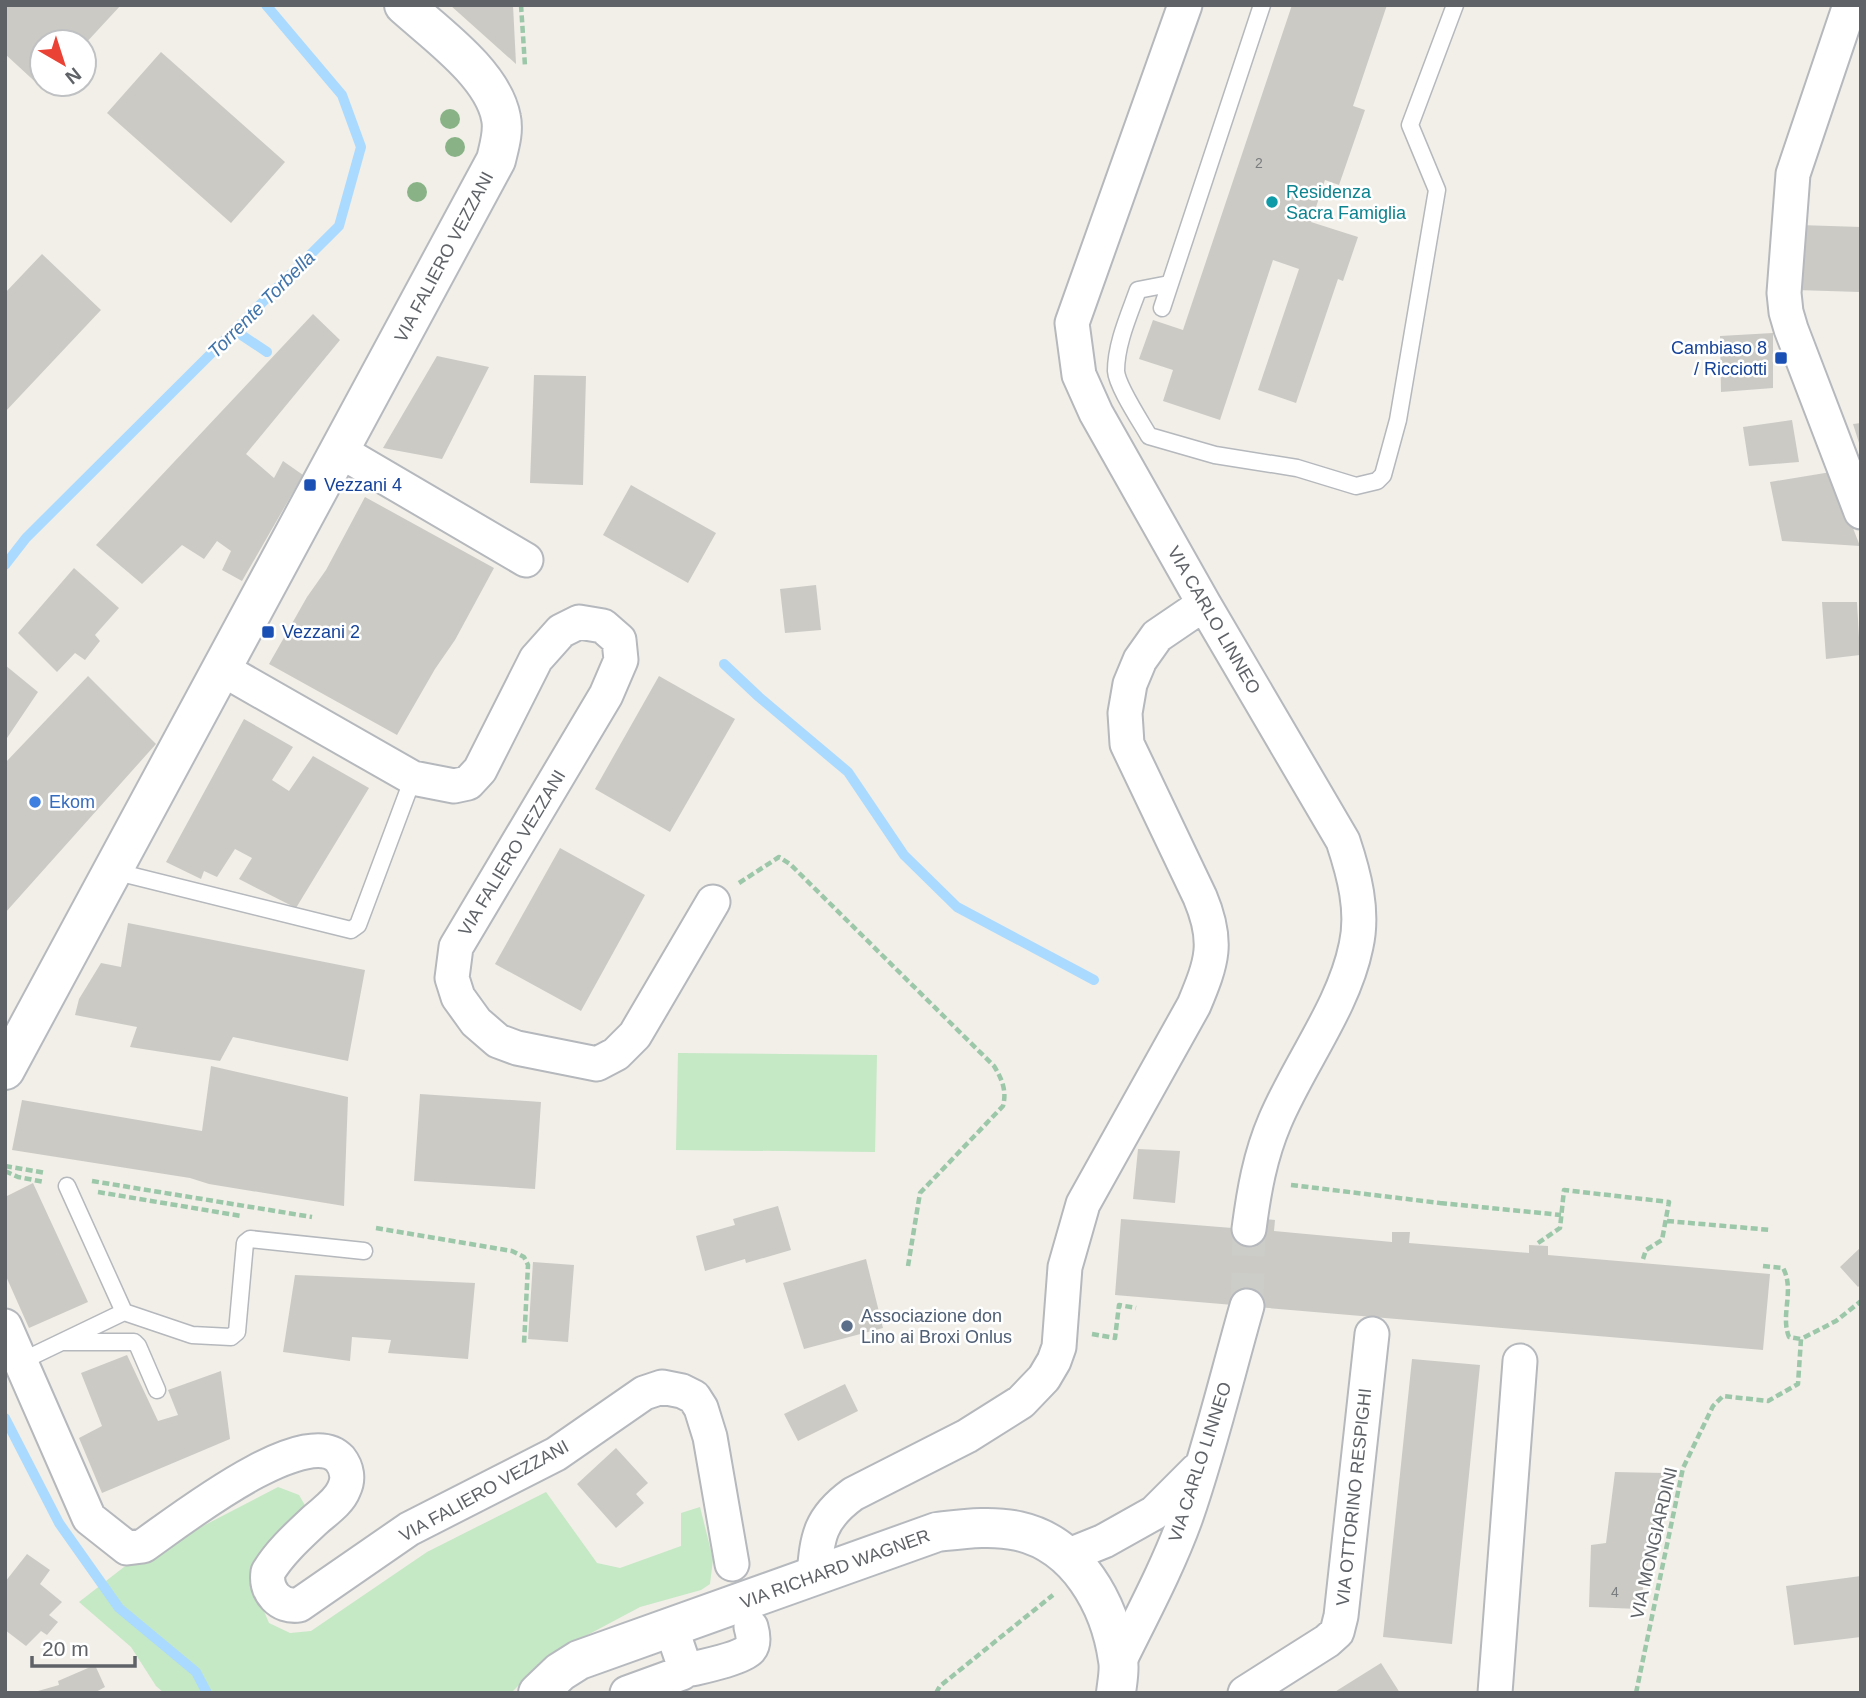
<svg xmlns="http://www.w3.org/2000/svg" width="1866" height="1698" font-family="Arial,sans-serif">
  <rect width="100%" height="100%" fill="#f1efe8"/>
  <!-- green -->
  <path fill="#c5e8c5" d="M678,1053L877,1055L875,1152L676,1150Z
    M278,1487L299,1495L310,1514L251,1581L269,1623L290,1633L311,1631L427,1552L546,1492L597,1563L620,1568L681,1546V1513L700,1507L713,1559L710,1584L701,1590L640,1607L548,1656L511,1693H164L156,1686L131,1647L79,1602L124,1567Z"/>
  <g fill="none" stroke-linecap="round" stroke-linejoin="round">
    <!-- stream -->
    <path stroke="#aadaff" stroke-width="10" d="M234,330L267,352
      M5,565L26,538L339,226L361,147L342,95L266,5
      M724,664L759,697L848,772L904,855L957,907L1094,980
      M5,1418L59,1523L119,1608L196,1672L207,1693"/>
  </g>
  <!-- building -->
  <path fill="#cccac5" d="M5,5H121L84,45V42H42V84H47L43,89L5,54Z
    M450,5H513L516,64Z
    M1292,5H1387L1353,106L1365,110L1339,185L1325,180L1311,222L1358,237L1343,281L1338,279L1296,403L1258,390L1299,269L1273,260L1220,420L1163,401L1173,370L1139,359L1153,320L1183,330Z
    M161,52L285,162L231,223L107,113Z
    M1799,225L1861,227L1860,292L1796,290Z
    M42,254L101,310L5,412V293Z
    M313,314L340,340L246,454L274,478L283,461L303,475L242,581L222,570L231,551L217,541L204,559L182,545L142,584L96,545Z
    M1773,333V388L1721,392L1720,336Z
    M437,356L489,367L442,459L383,448Z
    M534,375L586,376L583,485L530,483Z
    M1792,420L1799,462L1749,466L1743,427Z
    M1861,423V446H1860L1853,424Z
    M1831,472L1860,546L1782,541L1770,482Z
    M631,485L716,533L688,583L603,535Z
    M365,497L494,568L455,640L435,669L397,735L269,664L307,597L326,570Z
    M74,568L119,608L95,635L100,641L85,660L75,653L57,672L18,633Z
    M816,585L821,630L785,633L780,589Z
    M1822,602H1857L1860,655L1826,659Z
    M5,665L38,692L5,741Z
    M88,676L156,744L5,913V763Z
    M659,676L735,719L670,832L595,789Z
    M244,719L293,747L272,780L289,791L313,756L369,788L296,908L239,879L252,858L235,849L217,877L204,871L201,879L166,862Z
    M560,848L645,895L581,1011L495,964Z
    M128,923L365,970L348,1061L233,1037L220,1061L130,1047L137,1027L75,1015L79,999L101,963L121,967Z
    M211,1066L348,1097L344,1206L209,1184L190,1178L12,1150L22,1100L202,1131Z
    M420,1094L541,1102L535,1189L414,1181Z
    M1138,1149L1180,1151L1175,1203L1133,1199Z
    M33,1183L88,1302L29,1328L5,1274V1197Z
    M778,1206L791,1250L746,1263L745,1259L705,1271L696,1236L735,1225L733,1219Z
    M1259,1218L1275,1220L1274,1231L1392,1242V1232H1410L1409,1243L1529,1253V1245L1548,1246V1255L1770,1274L1763,1350L1115,1295L1121,1219L1257,1230Z
    M1861,1247V1284L1858,1287L1840,1267Z
    M866,1259L883,1328L804,1349L783,1283Z
    M533,1262L574,1265L568,1342L528,1339Z
    M295,1275L475,1283L468,1359L388,1353L391,1340L352,1337L350,1361L283,1352Z
    M127,1355L158,1421L178,1415L168,1390L221,1371L230,1439L102,1493L79,1438L102,1426L81,1373Z
    M1412,1359L1480,1365L1452,1644L1383,1637Z
    M845,1384L858,1411L798,1441L784,1414Z
    M616,1448L648,1483L636,1494L644,1503L616,1528L577,1484Z
    M1615,1472L1665,1473L1639,1609L1589,1607L1591,1545L1606,1543Z
    M27,1554L50,1570L40,1584L62,1602L49,1615L58,1622L47,1635L41,1631L26,1646L5,1630V1582Z
    M1861,1576V1637L1794,1645L1786,1586Z
    M1381,1663L1400,1693H1333Z
    M95,1665L105,1687L94,1693H31L59,1685L58,1681Z"/>
  <g fill="none" stroke-linecap="round" stroke-linejoin="round">
    <!-- street-tunnel -->
    <path stroke="#ccccc8" stroke-width="33" stroke-dasharray="33 17" stroke-linecap="butt" d="M1247,1306L1249,1229"/>
    <defs>
      <path id="lane" d="M1169,284L1138,290C1129,315 1116,344 1116,371C1117,386 1141,422 1149,436L1215,455L1297,468L1356,486L1377,481L1383,475L1398,420L1437,190L1410,125L1455,5
        M1162,308L1262,5
        M113,871L351,930L358,925L413,778
        M124,1312L192,1335L231,1337L237,1332L245,1243L250,1239L364,1251
        M64,1342H134L138,1346L157,1390
        M22,1361L124,1312L67,1186"/>
      <path id="street" d="M1185,5L1072,323L1079,375L1096,413L1204,604L1343,841C1354,874 1364,911 1356,946C1344,1006 1299,1064 1275,1121C1260,1156 1254,1191 1249,1229
        M1850,5L1793,174L1784,293L1786,312L1791,329L1861,512
        M340,451L526,560
        M222,669L413,778L454,786L468,783L480,770L536,659L561,631L579,622L603,626L619,640L621,660L606,695L456,947L452,978L458,997L476,1022L498,1041L517,1048L597,1064L616,1054L635,1035L713,902
        M5,1326L89,1518L127,1548L143,1546C175,1524 305,1421 340,1459C347,1468 349,1479 344,1489C339,1502 325,1511 315,1520C298,1536 280,1552 268,1572C265,1592 280,1608 299,1605L409,1529L556,1454L644,1393L662,1387L682,1391L694,1397L701,1408L710,1437L732,1564
        M1067,1556L1104,1541L1154,1513L1197,1470
        M814,1576C817,1536 820,1518 853,1494L967,1436L1021,1402L1044,1378L1054,1361L1059,1347L1065,1267L1083,1204L1194,1005C1212,962 1219,942 1200,897L1127,744L1125,713L1130,684L1140,660L1157,636L1204,604
        M1119,1662C1142,1615 1168,1567 1186,1517C1210,1448 1227,1376 1247,1306
        M685,1668L692,1669C705,1666 742,1658 750,1649C755,1643 753,1634 751,1627
        M627,1693L682,1673L685,1668L671,1627
        M1245,1693L1327,1641L1337,1632L1341,1616L1372,1334
        M1495,1693L1520,1361"/>
      <path id="secondary" d="M5,1070L496,160C499,147 504,132 501,118C493,74 436,34 404,5
        M538,1693L560,1672L579,1660L937,1532C964,1529 992,1525 1018,1531C1077,1544 1110,1604 1118,1660C1120,1670 1117,1683 1116,1693"/>
    </defs>
    <!-- lane casing -->
    <use href="#lane" stroke="#b5b8bc" stroke-width="19"/>
    <!-- street casing -->
    <use href="#street" stroke="#b5b8bc" stroke-width="37"/>
    <!-- secondary casing -->
    <use href="#secondary" stroke="#b6babf" stroke-width="42"/>
    <!-- path -->
    <path stroke="#9cc7a9" stroke-width="4.5" stroke-dasharray="7 3.5" stroke-linecap="butt" d="M521,5L525,66
      M739,883L779,857L790,864L994,1066C1002,1079 1007,1091 1003,1106L920,1193L908,1266
      M5,1166L46,1173
      M5,1171L18,1177L44,1182
      M92,1181L312,1217
      M1291,1185L1440,1203
      M98,1192L241,1216
      M1440,1203L1561,1215
      M1667,1221L1771,1230
      M376,1228L512,1251L524,1257L528,1265L524,1344
      M1538,1243L1560,1228L1564,1190L1669,1202L1662,1240L1646,1250L1643,1259
      M1763,1266L1783,1268C1795,1290 1780,1315 1789,1337L1801,1339
      M1092,1334L1115,1338L1119,1305L1136,1308
      M936,1693L940,1686L1053,1595
      M1636,1693L1683,1468L1713,1406L1723,1396L1768,1401L1798,1384L1801,1339L1836,1321L1861,1301"/>
    <!-- lane -->
    <use href="#lane" stroke="#fff" stroke-width="16"/>
    <!-- street -->
    <use href="#street" stroke="#fff" stroke-width="33"/>
    <!-- secondary -->
    <use href="#secondary" stroke="#fff" stroke-width="38"/>
  </g>
  <!-- trees -->
  <g fill="#89b387">
    <circle cx="450" cy="119" r="10"/>
    <circle cx="455" cy="147" r="10"/>
    <circle cx="417" cy="192" r="10"/>
  </g>
  <!-- markers -->
  <circle fill="#0f9aa8" stroke="#fff" stroke-width="2.5" cx="1272" cy="202" r="7"/>
  <g fill="#1a4fb4" stroke="#fff" stroke-width="2.5">
    <rect x="1774" y="351" width="14" height="14" rx="3.5"/>
    <rect x="303" y="478" width="14" height="14" rx="3.5"/>
    <rect x="261" y="625" width="14" height="14" rx="3.5"/>
  </g>
  <circle fill="#3f7fe0" stroke="#fff" stroke-width="2.5" cx="35" cy="802" r="7"/>
  <circle fill="#5c6f8a" stroke="#fff" stroke-width="2.5" cx="847" cy="1326" r="7"/>
  <g text-anchor="middle" stroke-width="5" stroke-linejoin="round" paint-order="stroke">
    <!-- number labels -->
    <g font-size="14" fill="#7a7d7f">
      <text x="1259" y="168">2</text>
      <text x="1615" y="1597">4</text>
    </g>
    <!-- culture labels -->
    <g font-size="18" fill="#0d838f" stroke="#fff" text-anchor="start">
      <text x="1286" y="198">Residenza<tspan x="1286" dy="21">Sacra Famiglia</tspan></text>
    </g>
    <!-- street labels -->
    <g font-size="18" fill="#5f6368" stroke="#fff">
      <text transform="translate(444 257) rotate(-62)" y="6">VIA FALIERO VEZZANI</text>
      <text transform="translate(1214 620) rotate(60)" y="6">VIA CARLO LINNEO</text>
      <text transform="translate(512 853) rotate(-59)" y="6">VIA FALIERO VEZZANI</text>
      <text transform="translate(1200 1462) rotate(-72)" y="6">VIA CARLO LINNEO</text>
      <text transform="translate(484 1491) rotate(-29)" y="6">VIA FALIERO VEZZANI</text>
      <text transform="translate(1354 1497) rotate(-84)" y="6">VIA OTTORINO RESPIGHI</text>
      <text transform="translate(1654 1543) rotate(-77)" y="6">VIA MONGIARDINI</text>
      <text transform="translate(835 1569) rotate(-20)" y="6">VIA RICHARD WAGNER</text>
    </g>
    <!-- transit labels -->
    <g font-size="18" fill="#164399" stroke="#fff" text-anchor="start">
      <text x="1767" y="354" text-anchor="end">Cambiaso 8<tspan x="1767" dy="21">/ Ricciotti</tspan></text>
      <text x="324" y="491">Vezzani 4</text>
      <text x="282" y="638">Vezzani 2</text>
    </g>
    <!-- shop labels -->
    <g font-size="18" fill="#366cbe" stroke="#fff" text-anchor="start">
      <text x="49" y="808">Ekom</text>
    </g>
    <!-- service labels -->
    <g font-size="18" fill="#4e5e75" stroke="#fff" text-anchor="start">
      <text x="861" y="1322">Associazione don<tspan x="861" dy="21">Lino ai Broxi Onlus</tspan></text>
    </g>
    <!-- water labels -->
    <g font-size="19" font-style="italic" fill="#4174aa" stroke="#fff">
      <text transform="translate(261 304) rotate(-45)" y="7">Torrente Torbella</text>
    </g>
  </g>
  <!-- border -->
  <rect width="1866" height="1698" fill="none" stroke="#5f6368" stroke-width="14"/>
  <!-- north arrow -->
  <g transform="translate(63 63) rotate(141)"><circle r="33" fill="#ffffff" stroke="#bfc1c3" stroke-width="2"/>
  <path d="M0-5L12 26L0 18L-12 26Z" fill="#ea4335"/>
  <text y="-10" font-size="19" font-weight="bold" text-anchor="middle" fill="#5f6368">N</text>
  </g>
  <!-- scale -->
  <path d="M32 1656v10h103v-10" fill="none" stroke="#5f6368" stroke-width="3.5"/>
  <text x="42" y="1656" font-size="21" fill="#5f6368" stroke="#ffffff" stroke-width="5" paint-order="stroke">20 m</text>
</svg>
